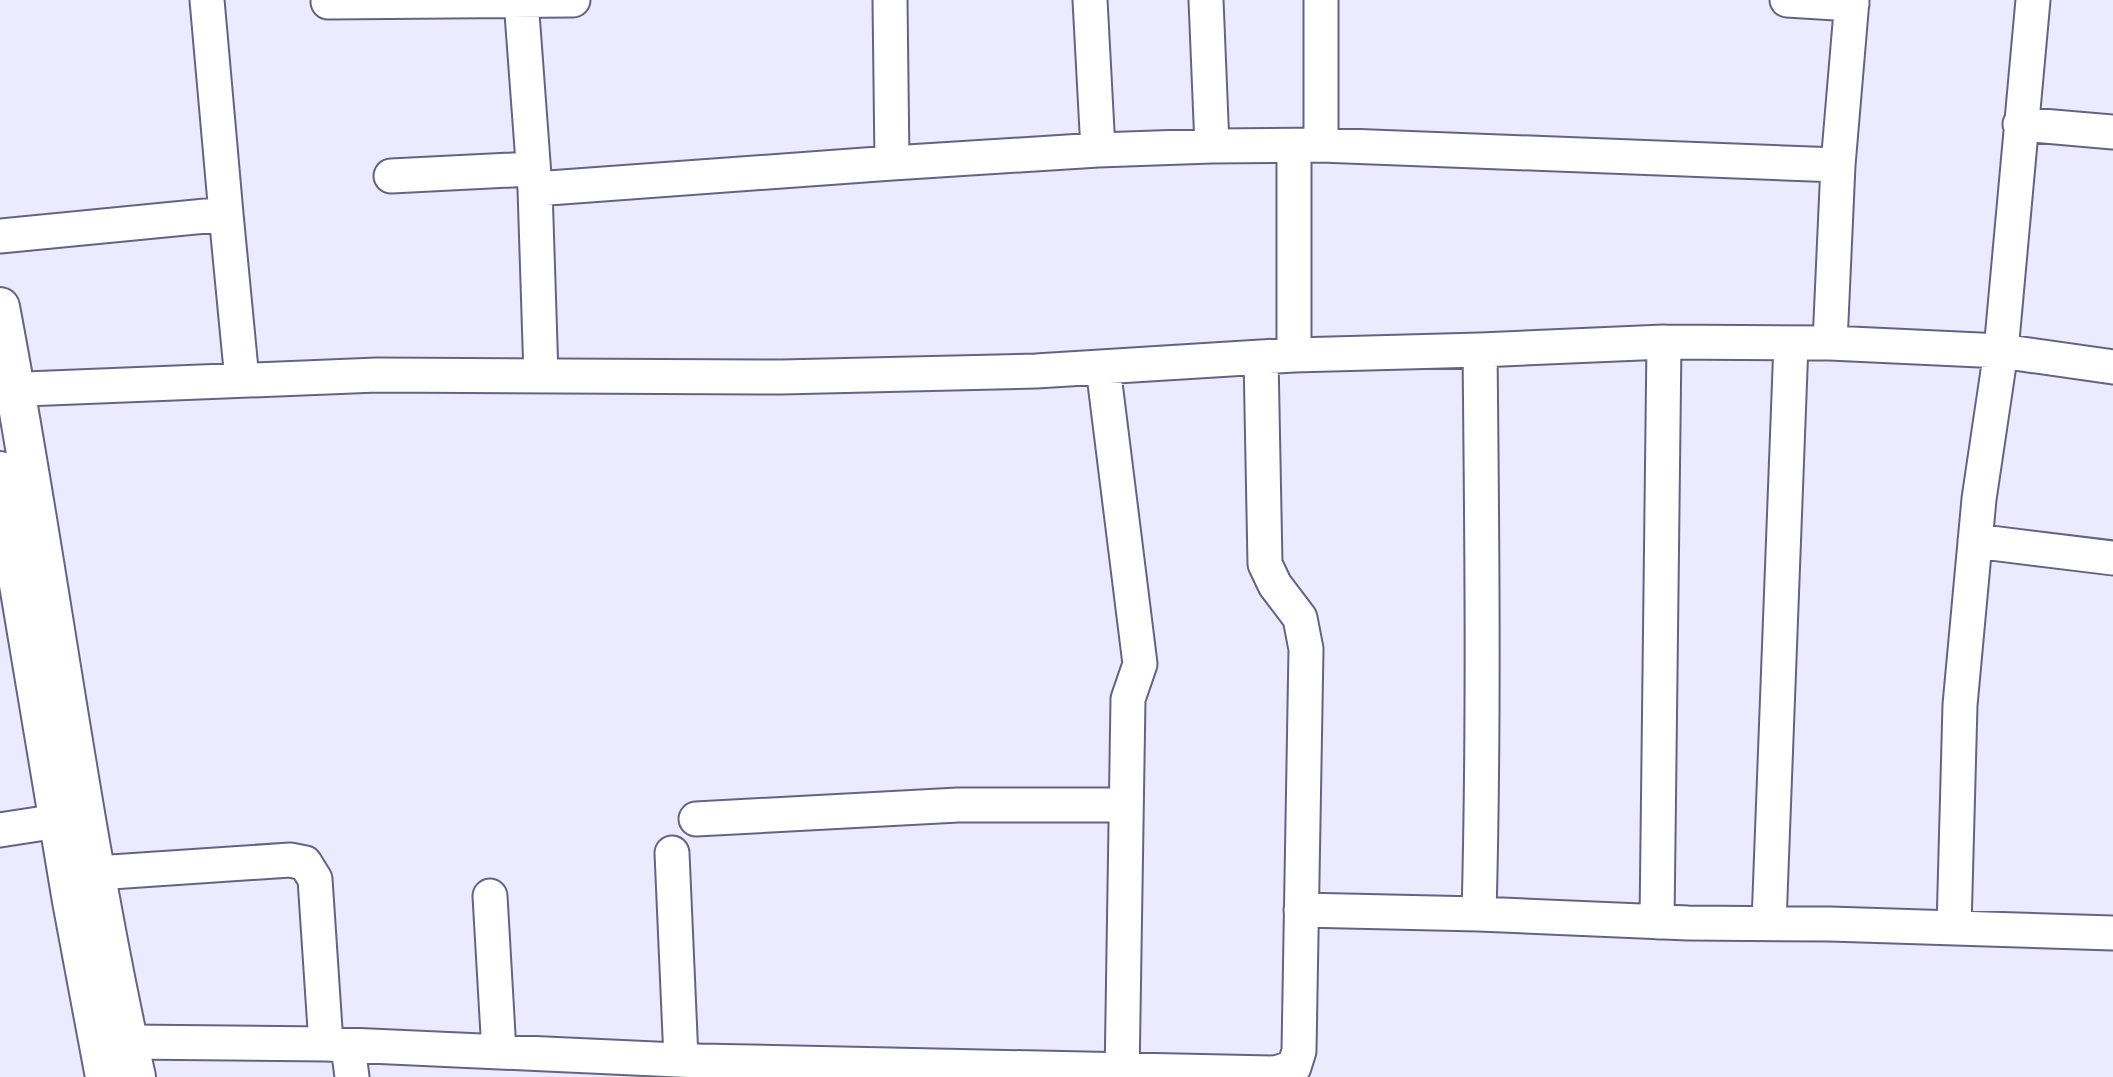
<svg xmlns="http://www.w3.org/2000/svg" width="2113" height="1077" font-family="Quicksand,sans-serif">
  <rect width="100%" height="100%" fill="#ebeaff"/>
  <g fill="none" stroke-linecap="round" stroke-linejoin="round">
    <defs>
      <path id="minor" d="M207,0L226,214
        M521,0L535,189L541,376
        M890,0L892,163
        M1090,0L1098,150
        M1206,0L1212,146
        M1787,0L1852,4
        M328,2L573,0
        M2020,124L2113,132
        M1321,145V0
        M391,176L532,169
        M535,189L892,163L1098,150L1212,146L1321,145L1838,165
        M0,236L226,214L242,380
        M1830,343L1838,165L1852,0
        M1294,355V147
        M1103,367L1140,664L1128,699L1122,1077
        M0,390L377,375L781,377L1036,371L1294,355L1480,350L1664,342L1830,343L2001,351L2113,367
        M1975,541L2113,558
        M696,819L958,805H1126
        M0,830L58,821
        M672,853L681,1059
        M96,873L290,860L305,863L315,879L326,1044
        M490,896L499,1052
        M1301,910L1479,914C1484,726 1482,538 1480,350
        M1479,914L1688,923L1830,924L2113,933
        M1657,922L1664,342
        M1769,923L1791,343
        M1954,928L1960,705L1979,499L2001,351L2033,0
        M128,1042L326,1044L699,1061
        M348,1046L352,1077
        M699,1077V1061L1276,1073L1294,1067L1299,1051L1306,649L1300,618L1275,585L1265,564L1261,357"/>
      <path id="tertiary" d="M0,307C49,563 79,822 136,1077
        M0,471L72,901L105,1077"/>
    </defs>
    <!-- minor casing -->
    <use href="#minor" stroke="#656381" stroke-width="37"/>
    <!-- tertiary casing -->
    <use href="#tertiary" stroke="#656381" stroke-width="42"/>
    <!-- minor -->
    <use href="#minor" stroke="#fff" stroke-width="33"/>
    <!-- tertiary -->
    <use href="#tertiary" stroke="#fff" stroke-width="38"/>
  </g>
</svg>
